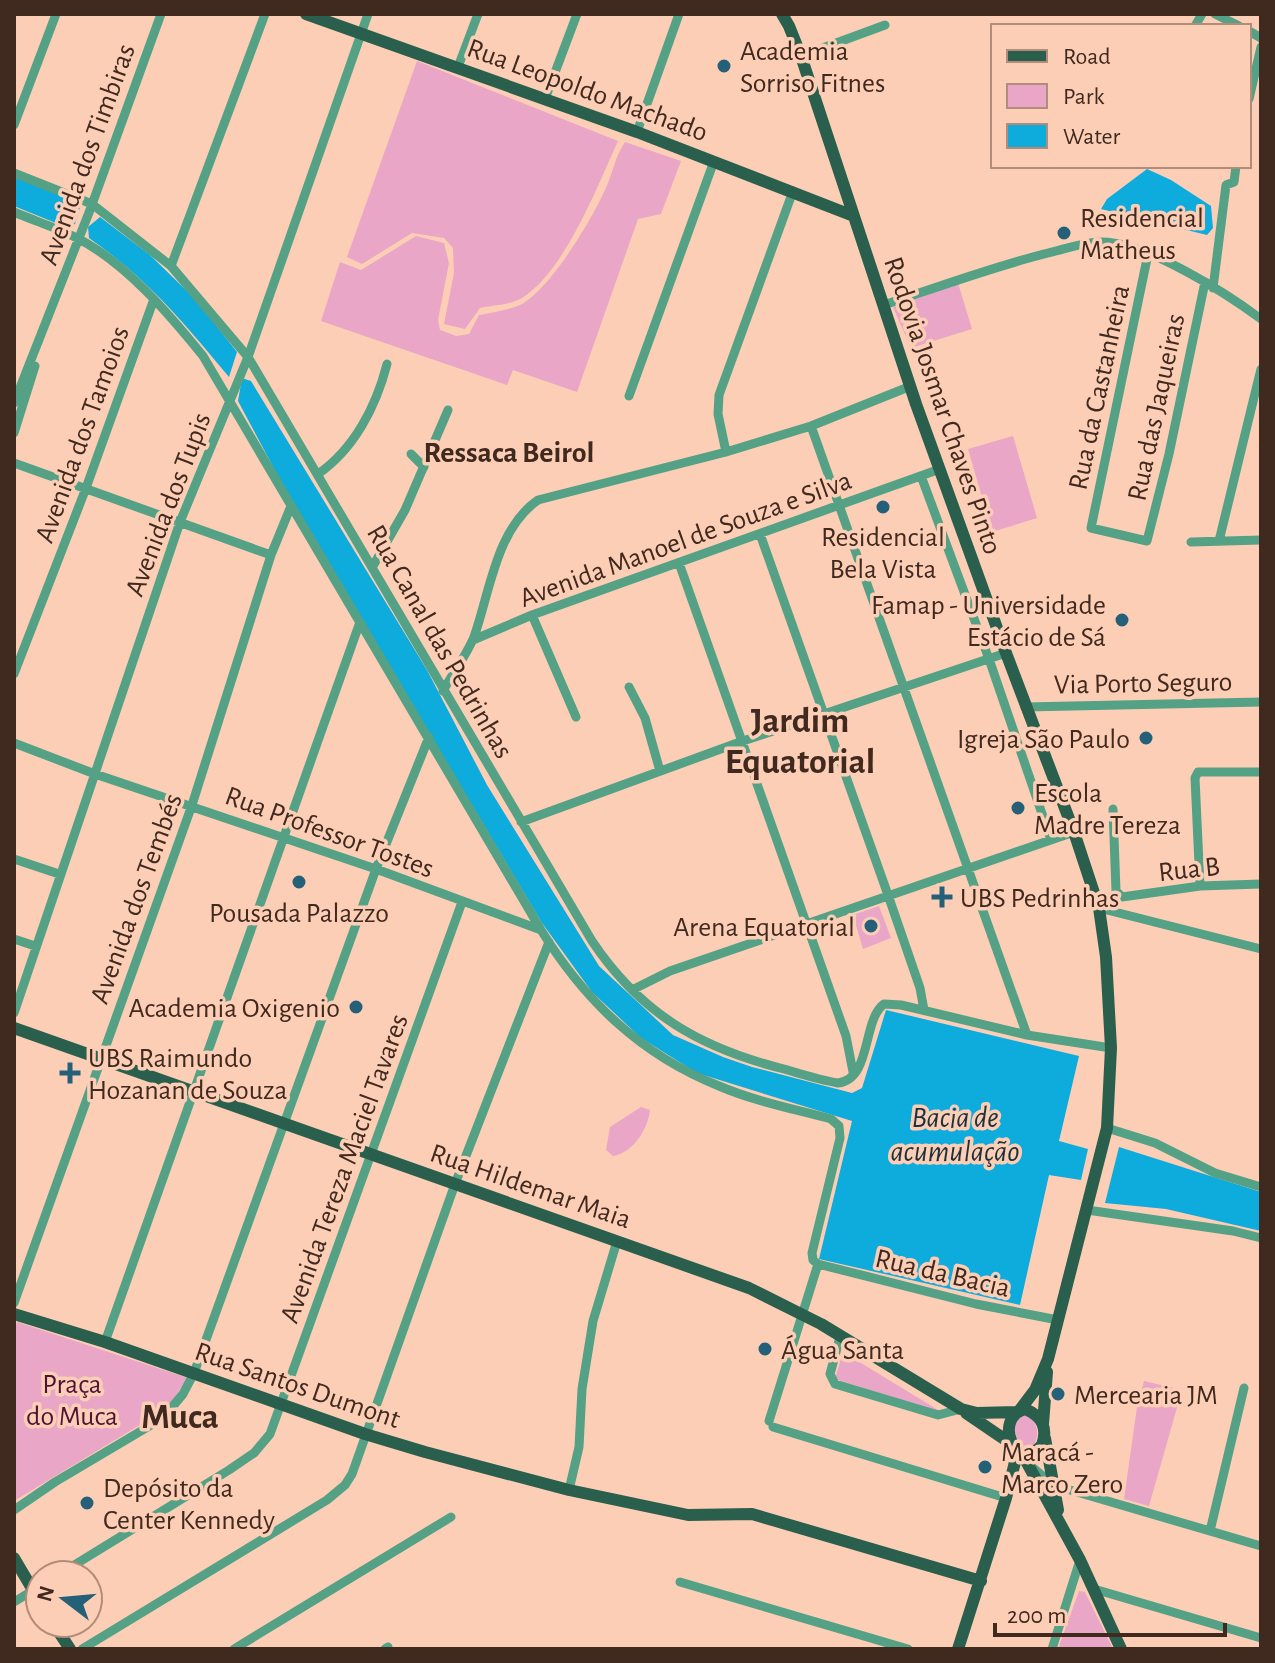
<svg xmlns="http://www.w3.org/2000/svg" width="1275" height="1663" font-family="'Alegreya Sans',sans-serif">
  <rect width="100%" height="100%" fill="#fdceb6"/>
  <!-- green -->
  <path fill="#e9a6c7" d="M417,61L618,141C597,187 565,271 522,298C510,305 492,305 480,308L465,329L444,324L454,273L453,248L444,238L412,233L362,264L347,257Z
    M625,142L681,161L661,214L638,219L577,392L513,370L507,385L321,321L340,262L361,270L416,236L444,243L449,263L438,320L440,330L456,336L469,334L479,315C492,313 510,310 522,304C552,287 595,215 608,183C614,168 616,155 625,142Z
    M958,283L972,329L911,348L893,307Z
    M1013,436L1037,518L992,532L968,449Z
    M879,906L891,938L863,949L853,915Z
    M641,1107L650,1110C648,1129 633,1153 613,1156L606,1150L610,1127Z
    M17,1322L188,1378L172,1401L158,1414L14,1501V1331Z
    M843,1352L943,1413L835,1379Z
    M1144,1381L1182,1390L1149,1506L1124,1499L1137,1407Z
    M1025,1414C1038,1421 1041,1435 1032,1448L1023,1447C1016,1439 1014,1432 1015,1422Z
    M1079,1591L1085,1592L1113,1649H1058Z"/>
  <!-- water -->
  <path fill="#0eabdd" d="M1147,169L1171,180L1211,206L1213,228L1207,235L1101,209L1107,199Z
    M14,175L76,200L80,207L75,224L68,228L14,206Z
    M100,217L150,255L196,300L237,352L229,377C184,323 148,279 89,238L88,227Z
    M242,378L251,381L427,670L487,785L599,966L673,1035L723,1057L752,1067L852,1093L862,1088L886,1010L1079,1056L1059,1141L1088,1149L1081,1180L1049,1175L1020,1305L819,1259L852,1121L697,1073L641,1038L592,992L542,923L288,495L238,401Z
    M1119,1147L1261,1192V1231L1166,1209L1105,1203Z"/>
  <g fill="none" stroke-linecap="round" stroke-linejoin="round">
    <!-- minor -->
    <path stroke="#55a185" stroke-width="9" d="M1215,14L1239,26
      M1195,26L1202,14
      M1249,31L1261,38
      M801,56L885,25
      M458,67L478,14
      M545,99L577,14
      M1249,99L1261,47
      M14,125L56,14
      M637,132L679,14
      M14,173L92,204L171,266L248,357L592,941C641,1014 700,1048 784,1069C801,1074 820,1080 838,1083C872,1079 862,1020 884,1004L901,1005L1027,1035L1111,1048
      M14,212C35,221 57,228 77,238C126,263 169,314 203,356L541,930C585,1001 641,1055 719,1086C754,1101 794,1109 831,1119L839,1126L840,1138L812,1253L813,1260L818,1264
      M1148,254L1091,528L1147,541L1169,454L1205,282
      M171,266L265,14
      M1213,288L1226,185L1234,182L1236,166
      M884,305C938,287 992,267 1048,253C1065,249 1084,242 1102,242C1146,242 1226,293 1261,319
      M1258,381L1261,369
      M629,396L714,161
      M14,403L90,210L161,14
      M811,426L1027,1035
      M14,433L35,366
      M726,452L718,414L719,395L793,191
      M411,454L424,467
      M14,463L271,555
      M318,474C354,449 376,407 387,364
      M921,476L989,659L1051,840
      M760,534L888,895L920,988L924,1010
      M1219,541L1258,381H1261
      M1191,542L1261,540
      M679,563L846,1036L853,1072
      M373,566L405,510L448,410
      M532,615L576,717
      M473,640L532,615L940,469
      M14,674L86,488L154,299
      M629,687L645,718L660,771
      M443,691C453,673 466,656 474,637C490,592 496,529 538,500L726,452L811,426L911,386
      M1025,707L1261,702
      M14,743L95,774L376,869L541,930
      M1113,809L1116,891L1122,897L1200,886L1261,884
      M521,822L740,742L1006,653
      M14,859L59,874
      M1200,886L1195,778L1198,772H1261
      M1099,908L1261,949
      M14,939L35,946
      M632,990L670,971L1074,832
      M14,1013L180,522L248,357L368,14
      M1107,1128L1155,1143L1215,1173L1261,1187
      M1087,1210L1233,1231L1261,1238
      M818,1264L976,1304L1058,1320
      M14,1303L192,805L271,555L291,506
      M840,1337L830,1374L835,1384L938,1415L961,1409
      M105,1342L360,622
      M769,1421L818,1264
      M773,1427L1006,1498
      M1032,1467L1053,1485L1261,1546
      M569,1490L579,1447L582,1389L593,1321L617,1241
      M14,1510L55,1482L163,1418L183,1394L194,1373L376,869L429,737
      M1210,1531L1244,1388
      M58,1575L229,1470L254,1453L270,1434L462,902
      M680,1582L908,1649
      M1094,1589L1261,1638
      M14,1602L40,1586
      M82,1649L327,1500L345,1485L352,1474L455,1184L549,942
      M234,1649L451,1517
      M385,1649L388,1647
      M1052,1649L1080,1560"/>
    <!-- major -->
    <path stroke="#295f4c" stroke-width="12" d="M306,14L637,132L851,215
      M782,14L789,26L801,56L916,404L1006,653L1074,832L1099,908L1106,957L1111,1048L1107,1128L1048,1359L1035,1390L1019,1411
      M14,1028L749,1288L821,1324L961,1409L977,1413L1016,1412
      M14,1314L105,1342L365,1434L425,1452L569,1490L688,1515L752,1514L981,1581
      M1025,1409C1042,1416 1048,1428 1042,1445C1016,1474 992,1418 1025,1409Z
      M966,1413L1013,1445
      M1043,1424L1047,1372
      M1045,1438L1058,1510
      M1021,1452L1080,1560L1121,1649
      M14,1558L40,1602
      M53,1623L70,1649
      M958,1649L1006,1498L1018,1450"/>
  </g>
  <!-- markers -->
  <g fill="#246078" stroke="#fdceb6" stroke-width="3">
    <circle cx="724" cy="66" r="8"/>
    <circle cx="1064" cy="233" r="8"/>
    <circle cx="883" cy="507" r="8"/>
    <circle cx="1122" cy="620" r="8"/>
    <circle cx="1146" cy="738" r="8"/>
    <circle cx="1018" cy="808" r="8"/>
    <circle cx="299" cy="882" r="8"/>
    <path d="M938 885h8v8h8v8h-8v8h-8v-8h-8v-8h8z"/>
    <circle cx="871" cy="926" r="8"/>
    <circle cx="356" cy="1007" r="8"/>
    <path d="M66 1061h8v8h8v8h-8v8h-8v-8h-8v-8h8z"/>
    <circle cx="765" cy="1349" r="8"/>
    <circle cx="1058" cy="1394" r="8"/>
    <circle cx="985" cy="1467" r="8"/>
    <circle cx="87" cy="1503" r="8"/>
  </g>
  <g text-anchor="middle" stroke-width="7" stroke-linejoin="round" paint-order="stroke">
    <!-- poi labels -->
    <g font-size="28" fill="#40291e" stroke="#fdceb6" text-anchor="start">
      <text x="740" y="60">Academia<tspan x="740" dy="32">Sorriso Fitnes</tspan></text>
      <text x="1080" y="227">Residencial<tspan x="1080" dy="32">Matheus</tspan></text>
      <text x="883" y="546" text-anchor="middle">Residencial<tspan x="883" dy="32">Bela Vista</tspan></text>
      <text x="1106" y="614" text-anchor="end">Famap - Universidade<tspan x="1106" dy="32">Estácio de Sá</tspan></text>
      <text x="1130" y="748" text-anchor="end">Igreja São Paulo</text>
      <text x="1034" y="802">Escola<tspan x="1034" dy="32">Madre Tereza</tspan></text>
      <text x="960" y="907">UBS Pedrinhas</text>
      <text x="299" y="922" text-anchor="middle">Pousada Palazzo</text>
      <text x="855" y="936" text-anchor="end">Arena Equatorial</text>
      <text x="340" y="1017" text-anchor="end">Academia Oxigenio</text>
      <text x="88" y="1067">UBS Raimundo<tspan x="88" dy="32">Hozanan de Souza</tspan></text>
      <text x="781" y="1359">Água Santa</text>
      <text x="1074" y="1404">Mercearia JM</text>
      <text x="1001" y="1461">Maracá -<tspan x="1001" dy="32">Marco Zero</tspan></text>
      <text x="103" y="1497">Depósito da<tspan x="103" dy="32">Center Kennedy</tspan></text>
    </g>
    <!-- street labels -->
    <g font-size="28" fill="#40291e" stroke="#fdceb6">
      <text transform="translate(588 89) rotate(20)" y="10">Rua Leopoldo Machado</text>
      <text transform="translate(86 154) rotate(-70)" y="10">Avenida dos Timbiras</text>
      <text transform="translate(1098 387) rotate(-78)" y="10">Rua da Castanheira</text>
      <text transform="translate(944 405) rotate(71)" y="10">Rodovia Josmar Chaves Pinto</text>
      <text transform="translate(1155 407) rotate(-78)" y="10">Rua das Jaqueiras</text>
      <text transform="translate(81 434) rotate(-70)" y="10">Avenida dos Tamoios</text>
      <text transform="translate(167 504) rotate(-69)" y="10">Avenida dos Tupis</text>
      <text transform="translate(685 538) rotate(-20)" y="10">Avenida Manoel de Souza e Silva</text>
      <text transform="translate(441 641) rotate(60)" y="10">Rua Canal das Pedrinhas</text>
      <text transform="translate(1143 682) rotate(-1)" y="10">Via Porto Seguro</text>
      <text transform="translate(330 831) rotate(20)" y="10">Rua Professor Tostes</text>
      <text transform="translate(1189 868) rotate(-6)" y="10">Rua B</text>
      <text transform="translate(135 898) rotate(-70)" y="10">Avenida dos Tembés</text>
      <text transform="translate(343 1168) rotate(-70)" y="10">Avenida Tereza Maciel Tavares</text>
      <text transform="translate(531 1185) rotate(19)" y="10">Rua Hildemar Maia</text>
      <text transform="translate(943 1272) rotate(13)" y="10">Rua da Bacia</text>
      <text transform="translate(298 1384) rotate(19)" y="10">Rua Santos Dumont</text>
    </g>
    <!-- park labels -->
    <g font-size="28" fill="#4e1236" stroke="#fdceb6">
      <text x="72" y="1393">Praça<tspan x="72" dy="32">do Muca</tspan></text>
    </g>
    <!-- neighbourhood labels -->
    <g font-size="30" font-weight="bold" fill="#40291e" stroke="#fdceb6">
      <text x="509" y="462">Ressaca Beirol</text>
    </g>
    <!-- water labels -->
    <g font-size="30" font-style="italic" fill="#1c313b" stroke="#fdceb6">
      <text x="955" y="1127">Bacia de<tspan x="955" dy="34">acumulação</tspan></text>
    </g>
    <!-- district labels -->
    <g font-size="36" font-weight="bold" fill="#40291e" stroke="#fdceb6">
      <text x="800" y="732">Jardim<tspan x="800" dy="41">Equatorial</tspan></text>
      <text x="180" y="1428">Muca</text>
    </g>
  </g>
  <!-- border -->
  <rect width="1275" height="1663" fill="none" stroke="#40291e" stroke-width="32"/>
  <!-- legend -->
  <rect x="991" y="24" width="260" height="144" fill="#fdceb6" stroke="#b18c79" stroke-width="2"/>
  <rect x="1007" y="50" width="40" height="12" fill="#295f4c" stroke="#b18c79" stroke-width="2"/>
  <text x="1063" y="64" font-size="24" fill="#40291e">Road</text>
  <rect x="1007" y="84" width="40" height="24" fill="#e9a6c7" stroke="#b18c79" stroke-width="2"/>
  <text x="1063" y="104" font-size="24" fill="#40291e">Park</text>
  <rect x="1007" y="124" width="40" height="24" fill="#0eabdd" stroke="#b18c79" stroke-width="2"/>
  <text x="1063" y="144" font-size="24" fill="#40291e">Water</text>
  <!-- north arrow -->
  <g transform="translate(64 1599) rotate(286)"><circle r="38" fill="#fdceb6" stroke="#b18c79" stroke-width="2"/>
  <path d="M0-6L14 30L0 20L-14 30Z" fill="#246078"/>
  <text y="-12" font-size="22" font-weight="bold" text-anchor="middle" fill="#40291e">N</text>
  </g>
  <!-- scale -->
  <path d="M995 1623v12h230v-12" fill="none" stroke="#40291e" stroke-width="4"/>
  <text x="1007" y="1623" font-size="24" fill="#40291e" stroke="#fdceb6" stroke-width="6" paint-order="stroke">200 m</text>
</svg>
